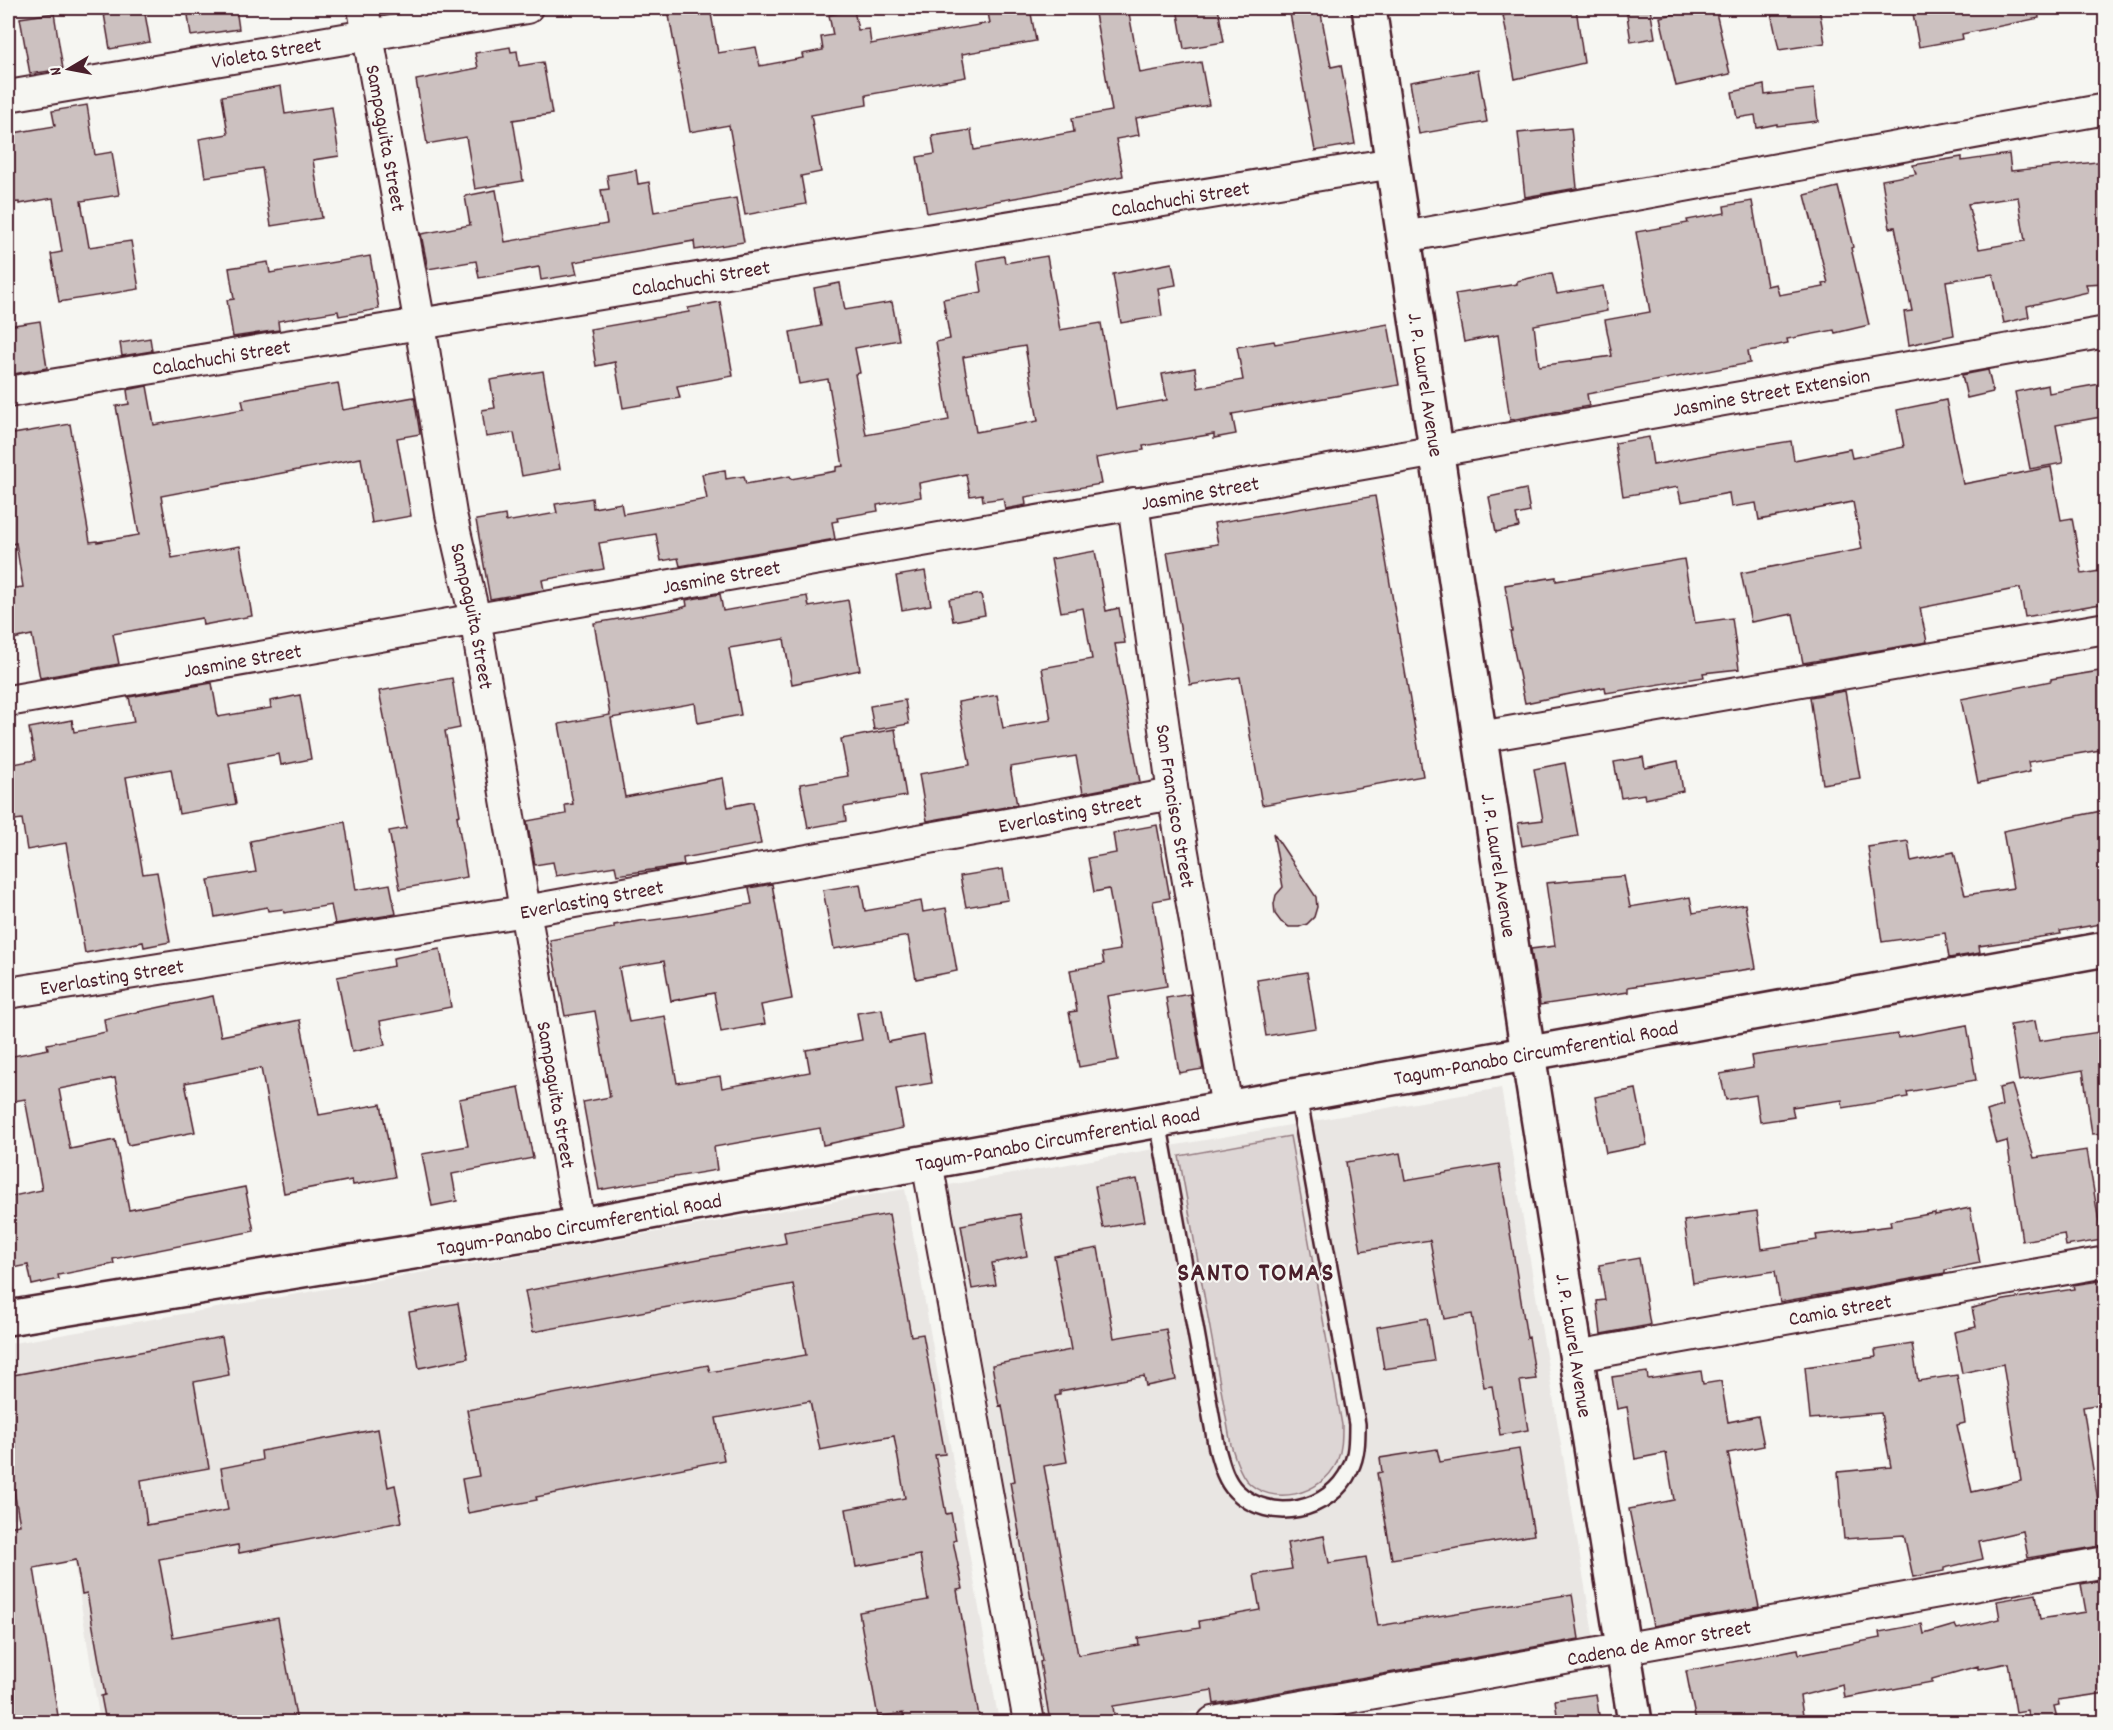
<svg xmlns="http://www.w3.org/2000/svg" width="2113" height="1730" font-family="Dekko,sans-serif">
  <rect width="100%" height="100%" fill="#f6f6f2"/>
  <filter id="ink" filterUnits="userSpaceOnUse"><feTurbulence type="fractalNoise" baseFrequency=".0167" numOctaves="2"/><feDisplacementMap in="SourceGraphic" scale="12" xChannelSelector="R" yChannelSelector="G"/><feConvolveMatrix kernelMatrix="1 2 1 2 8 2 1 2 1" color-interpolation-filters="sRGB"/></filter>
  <g filter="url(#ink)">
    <!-- built -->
    <path fill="#e9e6e3" d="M1501,1088L1595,1646L1133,1722H1046L949,1185Z
      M905,1189L999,1722H100L66,1511L8,1519V1344Z"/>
    <!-- green -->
    <path fill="#ddd6d5" stroke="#947a80" stroke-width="1.5" d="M1290,1136L1342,1425C1342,1437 1342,1450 1337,1462C1322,1495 1271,1508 1246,1480C1238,1470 1235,1457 1231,1445L1179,1156Z"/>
    <!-- building -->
    <path fill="#ccc1c0" stroke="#4a1f2b" stroke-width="1.5" fill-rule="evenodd" d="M103,8H144L150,42L110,49Z
      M187,8H236L239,29L191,36Z
      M681,8H710L718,53L756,47L760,66L803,58L802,54L823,50L821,37L833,35L829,15L854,10L858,30L869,29L871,44L990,23L987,8H1030L1036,41L962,54L966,77L866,95L867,105L811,115L821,172L801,176L806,204L745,215L729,125L690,132L668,10Z
      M1094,8H1128L1140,73L1201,62L1209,105L1136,118L1139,135L1116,139L1123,176L1032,195L927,213L917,157L935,154L932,136L971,130L974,150L1074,132L1072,118L1112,111Z
      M1177,8H1218L1224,42L1184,49Z
      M1289,8H1320L1331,67L1341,65L1355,144L1315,151Z
      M1549,8H1576L1584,63L1515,79L1503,15Z
      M1626,8H1650L1655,38L1631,42Z
      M1702,8H1715L1730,74L1676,86L1660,17Z
      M1770,8H1819L1825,43L1779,50Z
      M1912,8H2038L2039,18L1962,34L1963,39L1919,47Z
      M54,13L63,69L30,74L20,18Z
      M510,47L511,52L517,51L519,66L543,62L552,114L513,120L523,181L475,189L466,137L427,144L416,80L478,68L475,53Z
      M1478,70L1487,122L1419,134L1410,82Z
      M1764,85L1765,95L1814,89L1818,121L1777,126V124L1757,128L1755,115L1737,118L1732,92Z
      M281,86L285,114L332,107L339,156L313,160L322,218L271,226L262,168L205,177L199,139L228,134L222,96Z
      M87,105L95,155L112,152L119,195L81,201L89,247L131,241L139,289L59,302L51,254L62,252L53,198L19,204V202L8,203V134L55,126L52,111Z
      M1571,128L1577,188L1525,197L1518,133Z
      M2009,154L2011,171L2106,161V283L2086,284L2088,292L2027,306L2029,317L2004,323L1993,274L1946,281L1954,335L1909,345L1904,312L1912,311L1895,227L1890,228L1882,180L1916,174L1913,165L1962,157V161ZM2018,197L2025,241L1979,249L1968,204Z
      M636,170L638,184L649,182L654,212L736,198L744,242L695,250L694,241L574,262L577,274L541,280L539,267L479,278L476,261L428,269L421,234L470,225L465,196L496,190L505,242L607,224L601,190L609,189L607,175Z
      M1838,187L1853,247L1851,248L1869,325L1835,333L1834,330L1787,339L1788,343L1748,351L1750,363L1587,394L1589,406L1510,420L1498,335L1464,342L1455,294L1517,284V281L1552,273L1557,294L1603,286L1607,311L1534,325L1539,366L1612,356L1605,320L1650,312L1636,232L1688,223L1687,220L1725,213L1724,206L1752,201L1767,286L1776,284L1779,295L1824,287L1823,284L1828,283L1805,195Z
      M370,256L379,309L339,316L338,311L278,321L279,330L233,337L227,300L234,299L229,268L268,262L270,273Z
      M1004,256L1005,263L1047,256L1060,330L1101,323L1116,409L1167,400L1162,374L1195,368L1198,388L1243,380L1237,347L1274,341L1275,344L1388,324L1399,385L1232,414L1236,434L1214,438V434L1143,446L1144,450L1096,458L1101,484L1025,497L1026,505L1005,509L1003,498L983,501L982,494L970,496L966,474L919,483L921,497L877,505L878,511L837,518L838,521L832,522L835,539L680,566L678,558L661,561L656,534L599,543L604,569L542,580L544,590L490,599L476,520L505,515L506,522L557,513L555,504L592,498L593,508L621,503L623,514L707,499L702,474L725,470L726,479L744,476L746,484L790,476L791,479L836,471V467L843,466L828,379L799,384L790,332L821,326L814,288L840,283L845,310L892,302L899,340L855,348L860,373L855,374L866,435L949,420L936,342L950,339L943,299L982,292L977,261ZM1025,346L1038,421L976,432L963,357Z
      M1172,263L1176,285L1158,288L1162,316L1121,323L1113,274Z
      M720,302L733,376L677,386L680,398L623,408L615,362L596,366L590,329L689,312L688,308Z
      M40,321L47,368L8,375V326Z
      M150,338L152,351L122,356L120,343Z
      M1988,370L1993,392L1967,398L1962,375Z
      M543,371L560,469L522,476L514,433L486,437L482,410L495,408L490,380Z
      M338,383L343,410L414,397L420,434L397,438L411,516L372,523L361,458L161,496L172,558L240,546L252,616L203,625L202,618L113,634L119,664L40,678L32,635L8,640V589L23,587L16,543L8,545V435L70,424L90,542L97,541V542L139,535L116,406L129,404L127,390L147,386L154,425L244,409L242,400Z
      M2106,383V416L2056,425L2063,463L2030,469L2015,392L2048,385L2049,393Z
      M1946,400L1963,484L2051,467L2061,520L2072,518L2082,574L2106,570V603L2025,617L2020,588L1920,608L1927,642L1803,663L1793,614L1751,622L1741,573L1862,549L1853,502L1759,520L1756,503L1731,507L1729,493L1681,502L1678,487L1623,496L1615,443L1649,437L1653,465L1711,454L1791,441L1794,460L1850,449L1852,458L1904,447L1897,410Z
      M1526,489L1530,512L1516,515L1519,527L1496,532L1489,497Z
      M1375,496L1423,776L1262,805L1240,677L1190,685L1167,552L1218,544L1214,523Z
      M1095,551L1106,611L1119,608L1125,643L1115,644L1140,782L1083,793L1076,756L1010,767L1017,805L927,821L919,774L970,765L958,702L997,695L1003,728L1051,720L1042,668L1092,659L1083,608L1061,612L1051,559Z
      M1684,559L1695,623L1732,618L1739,669L1703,673L1704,677L1606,693L1605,687L1525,703L1510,631H1512L1505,585L1556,577V581Z
      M925,571L931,605L902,610L896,576Z
      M720,594L723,611L807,596L809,607L848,600L860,670L792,684L784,639L729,648L741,715L698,723L695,703L611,718L625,797L723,778L728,807L753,802L761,844L683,858L684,865L617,875L615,866L556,876L553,862L535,865L527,821L566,814L565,805L573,804L559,724L610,715L594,623L678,609L687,606L686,600Z
      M981,594L985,615L953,621L949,599Z
      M2106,670V749L2028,762L2030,772L1978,783L1961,699L2051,681V679Z
      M452,678L460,728L445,731L460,815L457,816L467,877L400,889L389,831L406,828L379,691Z
      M212,683L218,717L271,708L270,701L300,695L311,759L281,765L279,754L229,763L236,804L179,814L171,769L126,777L143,874L157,872L170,942L144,947L143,942L85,953L66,843L27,850L22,819L8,821V765L35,760L29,728L72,720L74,732L134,722L129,697Z
      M1845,691L1860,778L1823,784L1810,697Z
      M905,700L909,724L874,730L870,706Z
      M895,729L906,796L844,807L846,821L808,828L800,784L848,776L841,739Z
      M1643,757L1645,768L1678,761L1683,791L1645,799L1644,794L1621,798L1614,762Z
      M1565,763L1578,836L1522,846L1518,823L1543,820L1534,769Z
      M2106,810V923L2060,931L2061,934L1979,946L1980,953L1949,958L1945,933L1882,942L1868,847L1908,841L1911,861L1954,852L1965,895L2013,888L2003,831Z
      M345,822L356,890L390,884L396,914L335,924L331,905L284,913L283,909L268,911L267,907L215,917L208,880L256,872L250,841Z
      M1157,825L1170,898L1153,901L1167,986L1107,996L1118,1060L1079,1067L1069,1012L1077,1011L1070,970L1104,964L1102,953L1120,950L1109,889L1094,892L1088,858L1116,853L1113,833Z
      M1273,833L1316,897L1317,907L1314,917L1307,924L1299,927H1289L1281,922L1275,914L1274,904L1276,895L1283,887Z
      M1003,869L1008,900L966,907L960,876Z
      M1624,876L1630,907L1690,897L1693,913L1745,904L1756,968L1628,987V992L1540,1005L1531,949L1555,946L1546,883Z
      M772,884L792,999L761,1005L765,1024L721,1032L714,993L671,1001L664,961L619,968L629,1022L665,1016L677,1083L720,1076L722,1088L810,1072L806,1050L862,1040L857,1013L882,1009L888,1042L924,1035L932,1083L896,1089L903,1128L823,1145L820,1128L714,1147L717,1170L599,1190L583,1102L610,1097L595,1011L565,1016L550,940L614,928V925L646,920V921L683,916L752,904L749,888Z
      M860,884L865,911L921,901L923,912L946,908L957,971L916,979L908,936L834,949L823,890Z
      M440,949L451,1007L380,1021L385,1045L352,1052L337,977L394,966L393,958Z
      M1307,972L1316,1028L1266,1036L1257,980Z
      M1190,994L1203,1069L1179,1073L1166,998Z
      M213,996L221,1036L300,1020L319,1115L381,1104L395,1177L353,1185L352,1180L284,1193L261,1068L185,1083L195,1132L128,1145L115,1078L59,1089L70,1149L115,1140L129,1210L245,1187L254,1231L113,1259L114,1264L58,1275L59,1279L32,1285L28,1265L8,1269V1197L42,1190L25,1099L8,1102V1057L48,1049L47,1044L106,1032L104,1019Z
      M2035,1021L2039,1041L2106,1031V1133L2092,1134L2083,1070L2019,1081L2010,1025Z
      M1967,1025L1976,1080L1907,1092L1908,1097L1843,1108L1842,1100L1792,1107L1794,1117L1760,1122L1756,1095L1726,1100L1720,1074L1753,1068L1751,1056L1897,1034L1898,1038Z
      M2012,1085L2034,1158L2087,1150L2102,1240L2066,1246L2064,1234L2022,1241L2007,1141L1996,1144L1987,1111L2002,1106L1999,1088Z
      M519,1087L533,1158L452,1174L457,1201L432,1206L422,1154L468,1146L459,1099Z
      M1636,1089L1647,1145L1606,1153L1595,1097Z
      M1400,1153L1405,1180L1499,1164L1527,1338L1529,1337L1536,1379L1520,1381L1528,1430L1500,1435L1492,1386L1484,1387L1472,1314L1444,1319L1430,1240L1361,1251L1346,1162Z
      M1137,1179L1145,1221L1103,1228L1095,1186Z
      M1970,1208L1980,1263L1945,1270V1273L1780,1302L1775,1271L1693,1283L1684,1221L1757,1211L1762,1249L1817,1240L1816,1235L1891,1226L1890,1221L1935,1213V1215Z
      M889,1214L911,1336L923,1334L945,1454L935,1455L946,1514L951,1513L956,1540L953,1541L963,1589L957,1590L980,1722H905L903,1713L878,1717L859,1612L928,1600L920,1555L856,1567L846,1509L905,1498L894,1436L820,1450L810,1401L716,1418L724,1460L536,1497L537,1500L468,1513L462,1479L479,1476L467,1410L708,1365L710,1372L806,1355L793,1284L533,1332L525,1291L786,1243L784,1232Z
      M1020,1214L1027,1256L992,1263L996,1285L972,1289L961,1225Z
      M1098,1248L1114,1338L1166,1329L1176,1380L1146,1386L1144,1376L1060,1391V1395L1055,1396L1067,1462L1044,1466L1078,1655L1139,1645L1138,1638L1200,1628L1199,1621L1260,1610L1254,1575L1292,1569L1287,1543L1324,1536L1329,1563L1366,1557L1378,1626L1572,1594L1579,1639L1214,1704L1212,1690L1113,1706L1115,1722H1050L1040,1662L1042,1661L1010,1482L1015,1481L1002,1405L999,1406L992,1365L1071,1350L1054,1256Z
      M1639,1258L1650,1325L1601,1334L1597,1301L1605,1300L1599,1265Z
      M2106,1280V1403L2083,1407L2099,1507L2106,1506V1545L2028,1558L2023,1531L1979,1541L1983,1559L1944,1568V1571L1913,1577L1904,1535L1844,1539L1838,1472L1891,1467L1881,1413L1810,1419L1805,1367L1876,1357L1875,1350L1912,1344L1918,1381L1957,1375L1965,1423L1957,1425L1972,1492L2021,1481L2003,1364L1962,1373L1954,1332L1976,1327L1972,1308L2004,1300L2074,1289L2073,1285Z
      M458,1303L468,1358L419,1368L409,1312Z
      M1427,1318L1434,1361L1384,1369L1377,1327Z
      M222,1337L229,1375L194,1382L209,1468L141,1480L147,1525L228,1510L221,1468L262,1460L261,1451L378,1429L388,1487L395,1485L402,1522L239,1553L238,1545L159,1559L173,1637L278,1618L297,1722H106L101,1696L105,1695L87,1593L82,1594L76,1560L34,1568L59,1722H11L8,1699V1527L20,1525L8,1456V1451L16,1449L8,1400V1376Z
      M1701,1371L1703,1384L1721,1381L1728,1422L1758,1416L1764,1446L1728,1453L1759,1607L1653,1626L1629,1509L1674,1500L1666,1453L1635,1459L1627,1407L1617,1409L1612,1377L1647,1372L1648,1379Z
      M1437,1449L1440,1462L1519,1449L1534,1535L1392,1559L1377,1473L1382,1472L1380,1458Z
      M2104,1580L2106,1591V1693L2058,1700L2059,1705L2054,1706L2058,1722H2029L2027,1710L2016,1712L2008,1663L1978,1669V1666L1932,1679V1682L1845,1698L1843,1685L1800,1696L1804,1722H1696L1686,1671L1798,1649L1799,1654L1880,1638L1879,1632L1922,1624L1924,1634L1955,1625L1957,1629L2000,1619L1997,1601L2036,1594L2040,1619L2086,1612L2081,1584Z
      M1596,1694L1600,1722H1558L1555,1700Z"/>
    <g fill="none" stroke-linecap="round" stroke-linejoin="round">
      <defs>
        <path id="lane" d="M1158,1121L1217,1449C1221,1463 1225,1480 1236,1491C1270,1524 1330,1512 1350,1469C1357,1456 1357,1439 1357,1424L1298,1095"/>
        <g id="street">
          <path id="s1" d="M363,8L420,325L451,514L475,618L579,1225"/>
          <path id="s2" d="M8,96L527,8"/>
          <path d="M1404,237L2106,109"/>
          <path id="s3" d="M8,392L1393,163"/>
          <path id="s4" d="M1133,503L1173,794L1227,1108"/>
          <path id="s5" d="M8,701L1437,451L2106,332"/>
          <path d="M1480,737L2106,628"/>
          <path id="s6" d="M8,993L525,911L1173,794"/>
          <path d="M927,1162L1029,1722"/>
          <path id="s7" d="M1576,1356L2106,1262"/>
          <path id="s8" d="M1213,1722L2106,1562"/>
        </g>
        <g id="secondary">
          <path id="s9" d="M1369,8L1528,1054L1635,1722"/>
        </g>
        <g id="primary">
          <path id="s10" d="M8,1318L579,1225L2106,949"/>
        </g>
      </defs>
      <!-- lane casing -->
      <use href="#lane" stroke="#4a1f2b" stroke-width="20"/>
      <!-- street casing -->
      <use href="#street" stroke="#4a1f2b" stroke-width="34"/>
      <!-- secondary casing -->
      <use href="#secondary" stroke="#4a1f2b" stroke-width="38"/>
      <!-- primary casing -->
      <use href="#primary" stroke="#4a1f2b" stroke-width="38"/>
      <!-- lane -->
      <use href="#lane" stroke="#f6f6f2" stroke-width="15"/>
      <!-- street -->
      <use href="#street" stroke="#f6f6f2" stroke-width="30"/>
      <!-- secondary -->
      <use href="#secondary" stroke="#f6f6f2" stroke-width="33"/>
      <!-- primary -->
      <use href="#primary" stroke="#f6f6f2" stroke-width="33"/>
    </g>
  </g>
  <g text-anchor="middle" stroke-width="4.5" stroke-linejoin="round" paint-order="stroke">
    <!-- street labels -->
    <g font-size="21" fill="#4a1f2b" stroke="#f6f6f2">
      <text dy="7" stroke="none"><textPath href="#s2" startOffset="262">Violeta Street</textPath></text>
      <text dy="7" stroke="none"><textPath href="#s1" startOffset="132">Sampaguita Street</textPath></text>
      <text dy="7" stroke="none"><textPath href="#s3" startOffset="1188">Calachuchi Street</textPath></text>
      <text dy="7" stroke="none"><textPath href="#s3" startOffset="702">Calachuchi Street</textPath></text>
      <text dy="7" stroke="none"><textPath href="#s3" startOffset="216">Calachuchi Street</textPath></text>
      <text dy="7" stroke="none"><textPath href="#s9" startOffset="381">J. P. Laurel Avenue</textPath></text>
      <text dy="7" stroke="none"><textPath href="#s5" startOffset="1790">Jasmine Street Extension</textPath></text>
      <text dy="7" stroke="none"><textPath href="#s5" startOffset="1210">Jasmine Street</textPath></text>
      <text dy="7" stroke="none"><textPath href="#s5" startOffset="724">Jasmine Street</textPath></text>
      <text dy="7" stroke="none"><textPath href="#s1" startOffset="618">Sampaguita Street</textPath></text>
      <text dy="7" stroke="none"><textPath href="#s5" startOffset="238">Jasmine Street</textPath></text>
      <text dy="7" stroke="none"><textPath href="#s4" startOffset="306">San Francisco Street</textPath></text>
      <text dy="7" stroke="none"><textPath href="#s6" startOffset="1077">Everlasting Street</textPath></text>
      <text dy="7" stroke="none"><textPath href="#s9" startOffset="867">J. P. Laurel Avenue</textPath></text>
      <text dy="7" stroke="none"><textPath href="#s6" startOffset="591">Everlasting Street</textPath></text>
      <text dy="7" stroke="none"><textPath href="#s6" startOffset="105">Everlasting Street</textPath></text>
      <text dy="7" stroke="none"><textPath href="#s10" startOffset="1551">Tagum-Panabo Circumferential Road</textPath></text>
      <text dy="7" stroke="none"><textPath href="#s1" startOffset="1104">Sampaguita Street</textPath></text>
      <text dy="7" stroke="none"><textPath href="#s10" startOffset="1065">Tagum-Panabo Circumferential Road</textPath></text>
      <text dy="7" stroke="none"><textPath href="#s10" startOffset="579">Tagum-Panabo Circumferential Road</textPath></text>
      <text dy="7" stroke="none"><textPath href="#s7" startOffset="268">Camia Street</textPath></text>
      <text dy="7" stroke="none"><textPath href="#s9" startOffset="1353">J. P. Laurel Avenue</textPath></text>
      <text dy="7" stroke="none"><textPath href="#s8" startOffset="453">Cadena de Amor Street</textPath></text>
    </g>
    <!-- district labels -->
    <g font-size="27" font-weight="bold" letter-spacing="1.5" fill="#4a1f2b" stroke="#f6f6f2">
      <text x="1256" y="1280">SANTO TOMAS</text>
    </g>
  </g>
  <!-- margin -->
  <rect width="2113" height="1730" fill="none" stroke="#f6f6f2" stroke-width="30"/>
  <rect x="15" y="15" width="2083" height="1700" fill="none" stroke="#4a1f2b" stroke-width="2" filter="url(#ink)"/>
  <!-- north arrow -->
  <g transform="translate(69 69) rotate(260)" stroke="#f6f6f2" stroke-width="4.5" paint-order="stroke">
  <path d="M0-4.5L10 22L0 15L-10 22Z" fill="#4a1f2b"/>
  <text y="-9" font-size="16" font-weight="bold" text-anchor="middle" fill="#4a1f2b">N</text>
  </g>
</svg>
